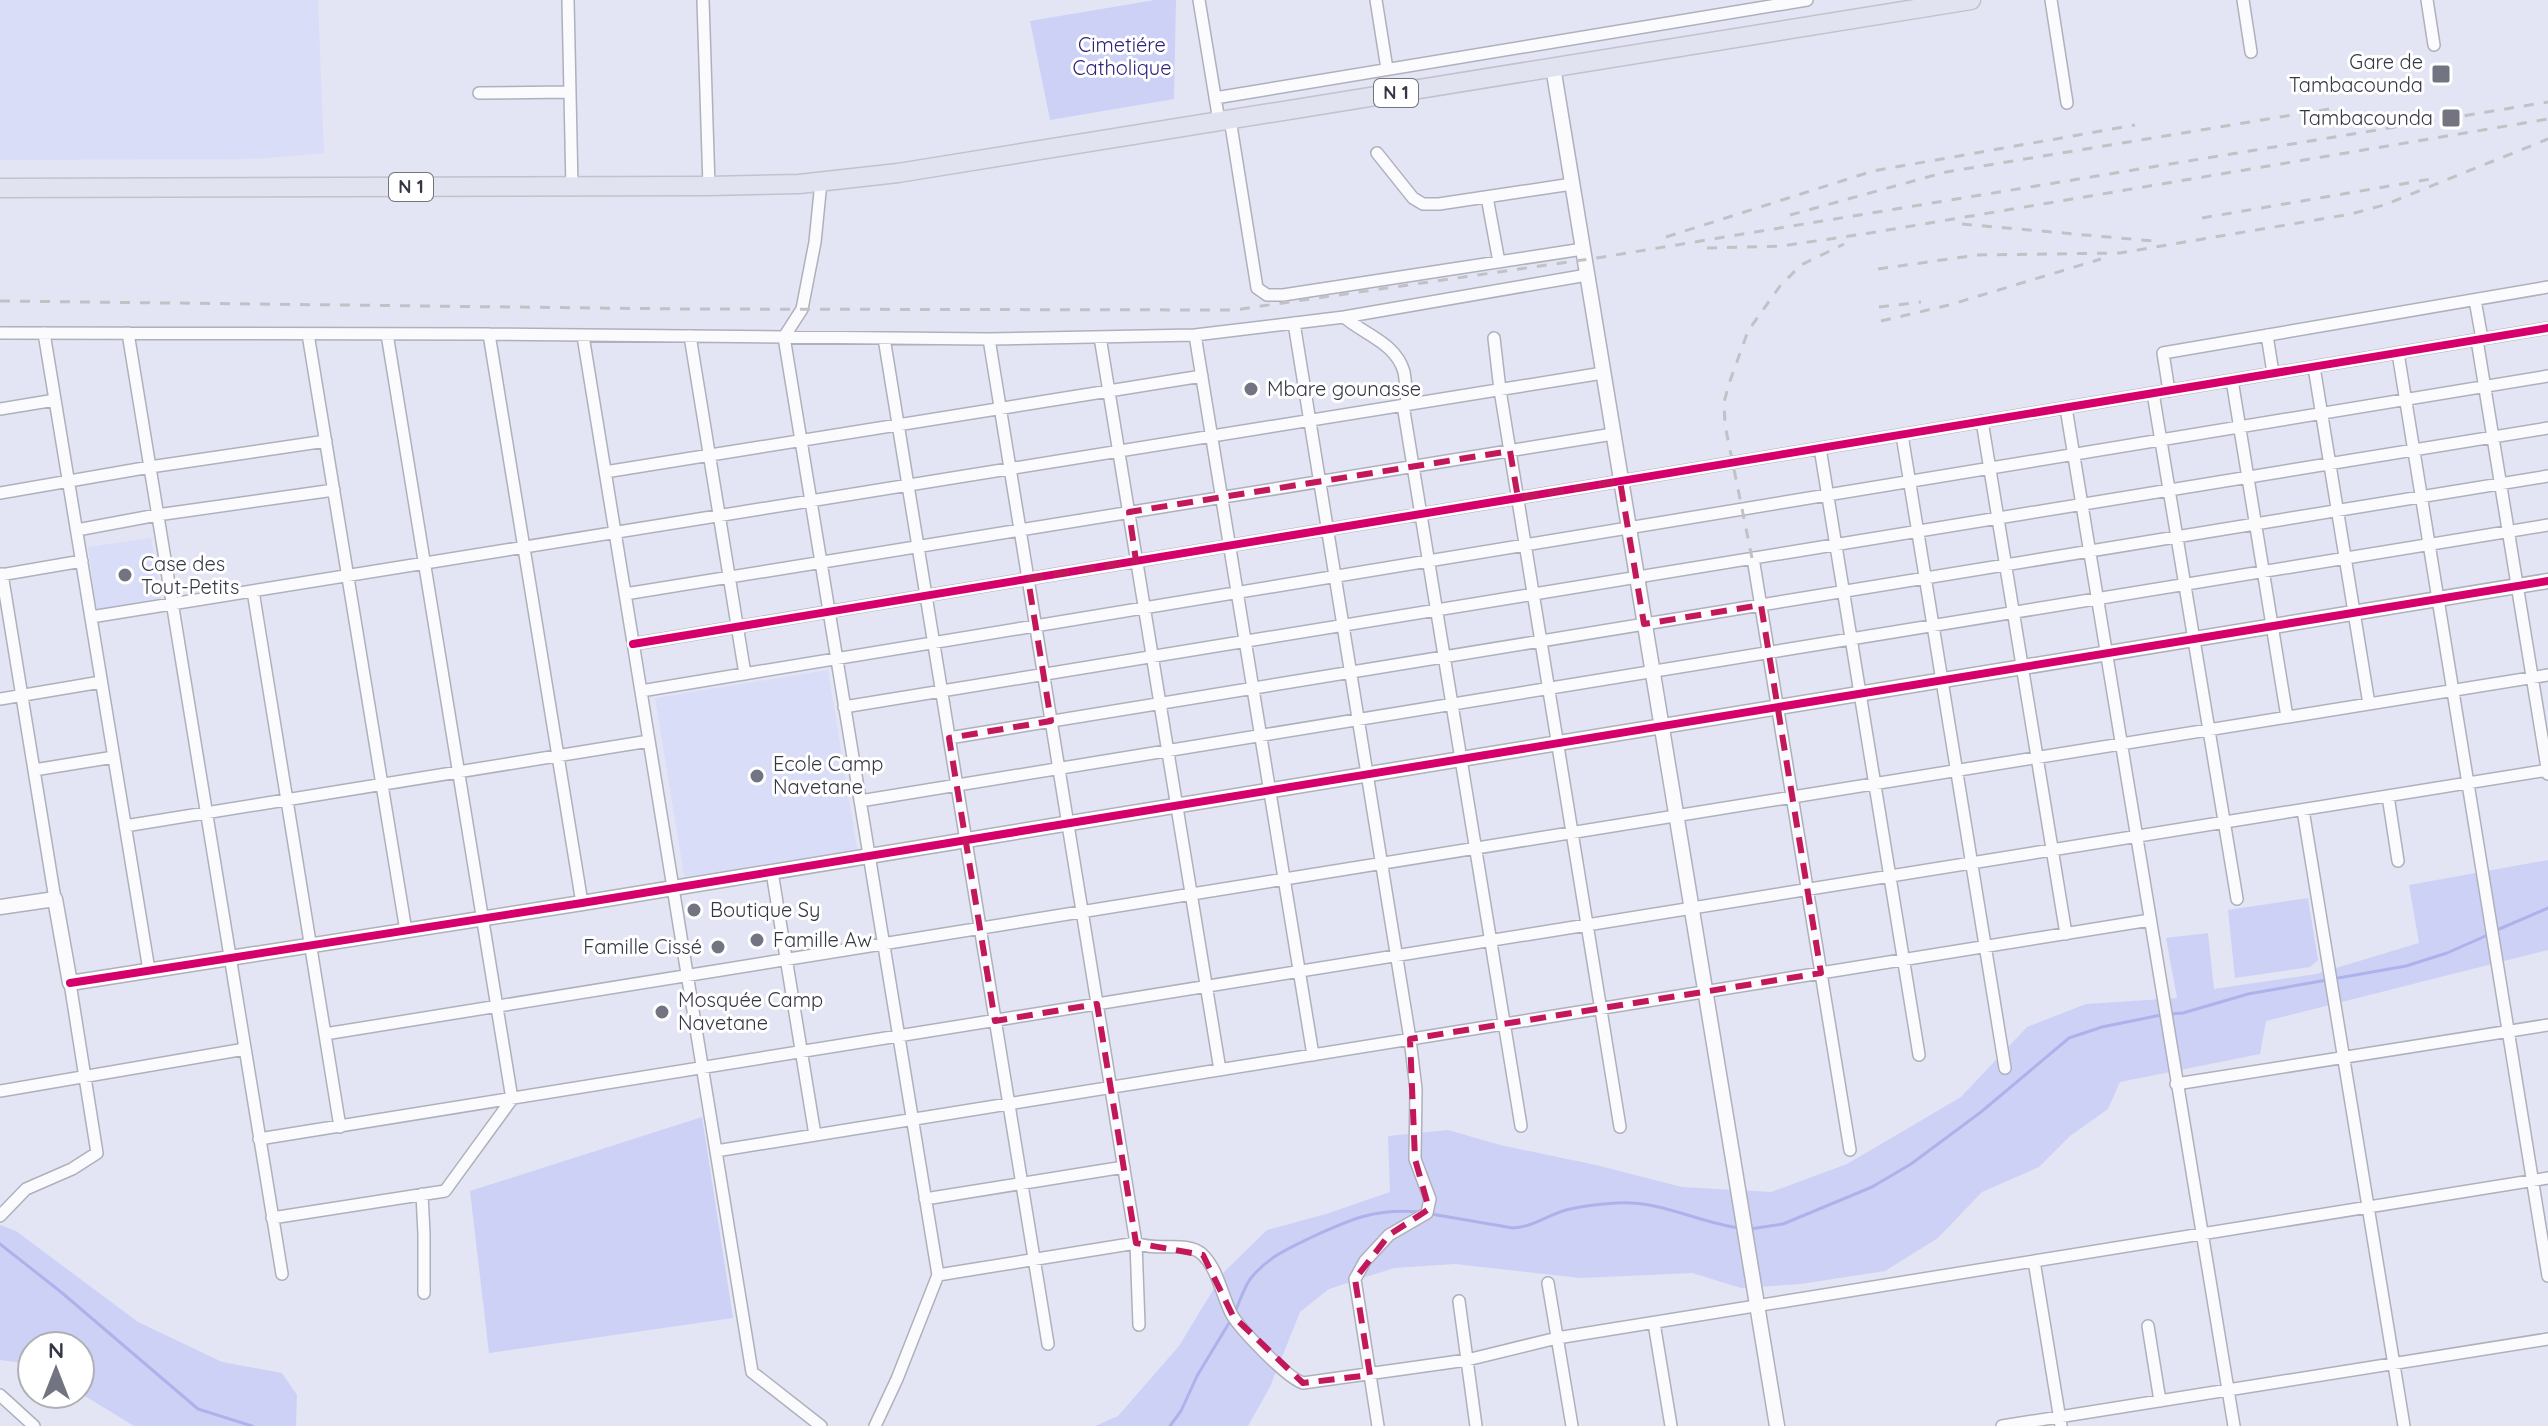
<svg xmlns="http://www.w3.org/2000/svg" width="2548" height="1426" font-family="Quicksand,sans-serif">
  <rect width="100%" height="100%" fill="#e3e5f4"/>
  <!-- built -->
  <path fill="#daddf7" d="M0,0H318L324,153L256,159L0,160Z
    M151,538L162,604L97,613L88,547Z
    M828,670L858,854L685,881L655,698Z"/>
  <!-- green -->
  <path fill="#cdd1f6" d="M1155,0H1176L1174,99L1050,120L1030,21Z
    M2548,860V950L2266,1021L2260,1054L2120,1082L2108,1109L2070,1136L2039,1167L1982,1192L1938,1238L1885,1271L1801,1284L1741,1288L1692,1273L1581,1278L1455,1264L1394,1268L1329,1289L1300,1312L1270,1387L1248,1426H1095L1118,1416L1179,1346L1224,1272L1267,1230L1326,1214L1390,1192L1388,1136L1448,1130L1500,1145L1596,1165L1682,1187L1771,1192L1847,1164L1961,1097L2027,1027L2086,1004L2177,998L2166,938L2208,933L2214,989L2316,974L2419,943L2409,885Z
    M2308,898L2318,960L2310,967L2235,978L2228,910Z
    M702,1117L733,1318L489,1353L470,1191Z
    M0,1225L16,1231L138,1322L222,1362L282,1373L297,1395L296,1426H134L80,1393V1346H32V1364L0,1360Z"/>
  <g fill="none" stroke-linecap="round" stroke-linejoin="round">
    <!-- stream -->
    <path stroke="#aeb2ea" stroke-width="3" d="M2497,930L2548,908
      M2169,1014L2183,1013L2248,994L2406,966L2447,953L2490,934
      M1431,1214L1513,1228C1533,1227 1548,1215 1566,1210C1581,1206 1600,1204 1616,1203C1659,1200 1697,1222 1739,1228
      M1750,1229L1783,1224L1872,1187L1911,1164L1981,1112L2069,1038L2102,1027L2161,1015
      M0,1244L61,1292L198,1409L252,1426
      M1235,1312C1240,1301 1244,1287 1251,1278C1268,1257 1289,1248 1312,1237C1351,1219 1376,1208 1420,1212
      M1170,1426L1181,1411L1197,1376L1232,1318"/>
    <defs>
      <path id="minor" d="M568,0L572,187
        M703,0L709,186
        M1199,0L1219,121
        M1376,0L1387,69
        M2051,0L2067,103
        M2243,0L2251,52
        M2427,0L2434,45
        M479,93L570,92
        M1215,98L1807,0
        M1230,119L1257,288L1267,295H1283L1583,249
        M1377,153L1413,198L1423,204H1439L1572,184
        M821,182L815,242L802,309L784,337L938,1275L897,1379L875,1426
        M1487,197L1499,262
        M2475,300L2482,339
        M1344,317C1365,335 1396,343 1404,372C1406,382 1406,394 1407,404
        M1294,323L1410,1039L1416,1089L1415,1159L1430,1199L1427,1213L1389,1235L1365,1261L1355,1279L1378,1426
        M0,333L489,334L989,339L1195,335L1344,317L1587,275
        M44,333L149,970
        M128,333L282,1274
        M308,334L406,931
        M489,334L582,903
        M1195,335L1313,1055
        M2267,335L2273,373
        M583,336L752,1372L821,1426
        M690,336L745,674
        M1100,337L1220,1070
        M884,338L1048,1344
        M1494,338L1500,390L1620,1127
        M989,339L1136,1243L1139,1325
        M2477,340L2548,774
        M2398,353L2548,1276
        M2314,367L2369,704
        M2232,380L2287,717
        M2169,391L2163,353L2548,287
        M2153,393L2237,899
        M1403,405L1521,1126
        M2066,408L2234,1426
        M0,409L55,400
        M1982,421L2066,934
        M1902,435L2005,1068
        M1820,448L1919,1055
        M605,472L1202,376
        M0,493L150,467L326,441
        M77,530L157,515L334,490
        M1753,558L1850,1150
        M2,574L55,899
        M0,575L82,561
        M253,591L340,1127
        M625,594L1613,434
        M91,617L1603,373
        M633,644L2548,328
        M641,691L2548,376
        M0,699L101,682
        M844,707L2548,428
        M949,738L2548,476
        M34,770L114,757
        M2388,796L2398,861
        M860,801L2548,525
        M2303,810L2404,1426
        M125,826L649,741
        M772,872L815,1135
        M325,1034L2548,675
        M2176,1084L2548,1025
        M0,1091L245,1049
        M259,1139L2548,770
        M716,1151L2150,920
        M422,1194L424,1234V1293
        M925,1199L1124,1167
        M0,1216L26,1189L72,1169L97,1153L70,983
        M272,1218L445,1191L512,1099L387,334
        M2034,1261L2061,1426
        M938,1275L1136,1243C1157,1252 1186,1240 1202,1254C1218,1269 1222,1296 1232,1315C1241,1330 1287,1378 1303,1383L1467,1360L1557,1338L2548,1178
        M1548,1283L1572,1426
        M1459,1301L1476,1426
        M1654,1323L1671,1426
        M2148,1326L2160,1401
        M0,1395L34,1426
        M2002,1426L2548,1339"/>
      <path id="tertiary" d="M1553,67L1777,1426
        M0,907L55,899L70,983L582,903L2548,581"/>
      <path id="trunk" d="M0,188L709,186L799,184L898,173L1971,0"/>
    </defs>
    <!-- minor casing -->
    <use href="#minor" stroke="#aeb0bc" stroke-width="14"/>
    <!-- tertiary casing -->
    <use href="#tertiary" stroke="#aeb0bc" stroke-width="17"/>
    <!-- trunk casing -->
    <use href="#trunk" stroke="#c1c2cb" stroke-width="21"/>
    <!-- minor -->
    <use href="#minor" stroke="#fbfbfd" stroke-width="11"/>
    <!-- tertiary -->
    <use href="#tertiary" stroke="#fbfbfd" stroke-width="14"/>
    <!-- trunk -->
    <use href="#trunk" stroke="#e2e3f0" stroke-width="18"/>
    <!-- rail -->
    <path stroke="#c2c2c6" stroke-width="3" stroke-dasharray="10 10" stroke-linecap="butt" d="M1790,215L1946,172L2335,108
      M2202,218L2431,179
      M1962,224L2153,241
      M1666,237L1873,171L2135,125
      M1707,248L1782,246L1870,233L2548,119
      M1878,269L1977,255L2120,253L2351,214L2384,205L2548,139
      M0,301L682,309L1234,310L1603,257L2548,102
      M1879,307L1921,302
      M1881,321L1949,305L2101,259
      M1752,558L1725,425L1724,402L1730,381L1748,331L1780,286L1801,265L1844,244"/>
    <defs>
      <path id="cycleway" d="M633,644L2548,328
        M70,983L582,903L2548,581"/>
    </defs>
    <!-- cycleway casing -->
    <use href="#cycleway" stroke="#fff" stroke-width="13"/>
    <!-- cycleway -->
    <use href="#cycleway" stroke="#d6006c" stroke-width="8"/>
  </g>
  <!-- marked area -->
  <path fill="none" stroke="#c2185b" stroke-width="6" stroke-dasharray="16 10" stroke-linejoin="round" d="M1510,451L1518,498L1620,481L1644,624L1761,605L1821,973L1410,1039L1415,1159L1429,1209L1389,1235L1355,1279L1370,1375L1303,1383L1233,1316L1203,1255L1136,1243L1097,1004L995,1021L949,738L1051,721L1028,579L1136,561L1129,512Z"/>
  <!-- markers -->
  <g fill="#737482" stroke="#fff" stroke-width="3">
    <rect x="2431" y="64" width="20" height="20" rx="4"/>
    <rect x="2441" y="108" width="20" height="20" rx="4"/>
    <circle cx="1251" cy="389" r="8"/>
    <circle cx="125" cy="575" r="8"/>
    <circle cx="757" cy="776" r="8"/>
    <circle cx="694" cy="910" r="8"/>
    <circle cx="757" cy="940" r="8"/>
    <circle cx="718" cy="947" r="8"/>
    <circle cx="662" cy="1012" r="8"/>
  </g>
  <g text-anchor="middle" stroke-width="6" stroke-linejoin="round" paint-order="stroke">
    <!-- shield labels -->
    <g fill="#fff" stroke="#72737d" stroke-width="2">
      <rect x="1374" y="79" width="44" height="28" rx="6"/>
      <rect x="389" y="173" width="44" height="28" rx="6"/>
    </g>
    <g font-size="18" font-weight="bold" fill="#363745">
      <text x="1396" y="99">N 1</text>
      <text x="411" y="193">N 1</text>
    </g>
    <!-- park labels -->
    <g font-size="20" fill="#2d2578" stroke="#fff">
      <text x="1122" y="52">Cimetiére<tspan x="1122" dy="23">Catholique</tspan></text>
    </g>
    <!-- poi labels -->
    <g font-size="20" fill="#363745" stroke="#fff" text-anchor="start">
      <text x="2423" y="69" text-anchor="end">Gare de<tspan x="2423" dy="23">Tambacounda</tspan></text>
      <text x="2433" y="125" text-anchor="end">Tambacounda</text>
      <text x="1267" y="396">Mbare gounasse</text>
      <text x="141" y="571">Case des<tspan x="141" dy="23">Tout-Petits</tspan></text>
      <text x="773" y="771">Ecole Camp<tspan x="773" dy="23">Navetane</tspan></text>
      <text x="710" y="917">Boutique Sy</text>
      <text x="773" y="947">Famille Aw</text>
      <text x="702" y="954" text-anchor="end">Famille Cissé</text>
      <text x="678" y="1007">Mosquée Camp<tspan x="678" dy="23">Navetane</tspan></text>
    </g>
  </g>
  <!-- north arrow -->
  <g transform="translate(56 1370)"><circle r="38" fill="#ffffff" stroke="#afafb5" stroke-width="2"/>
  <path d="M0-6L14 30L0 20L-14 30Z" fill="#737482"/>
  <text y="-12" font-size="22" font-weight="bold" text-anchor="middle" fill="#363745">N</text>
  </g>
</svg>
